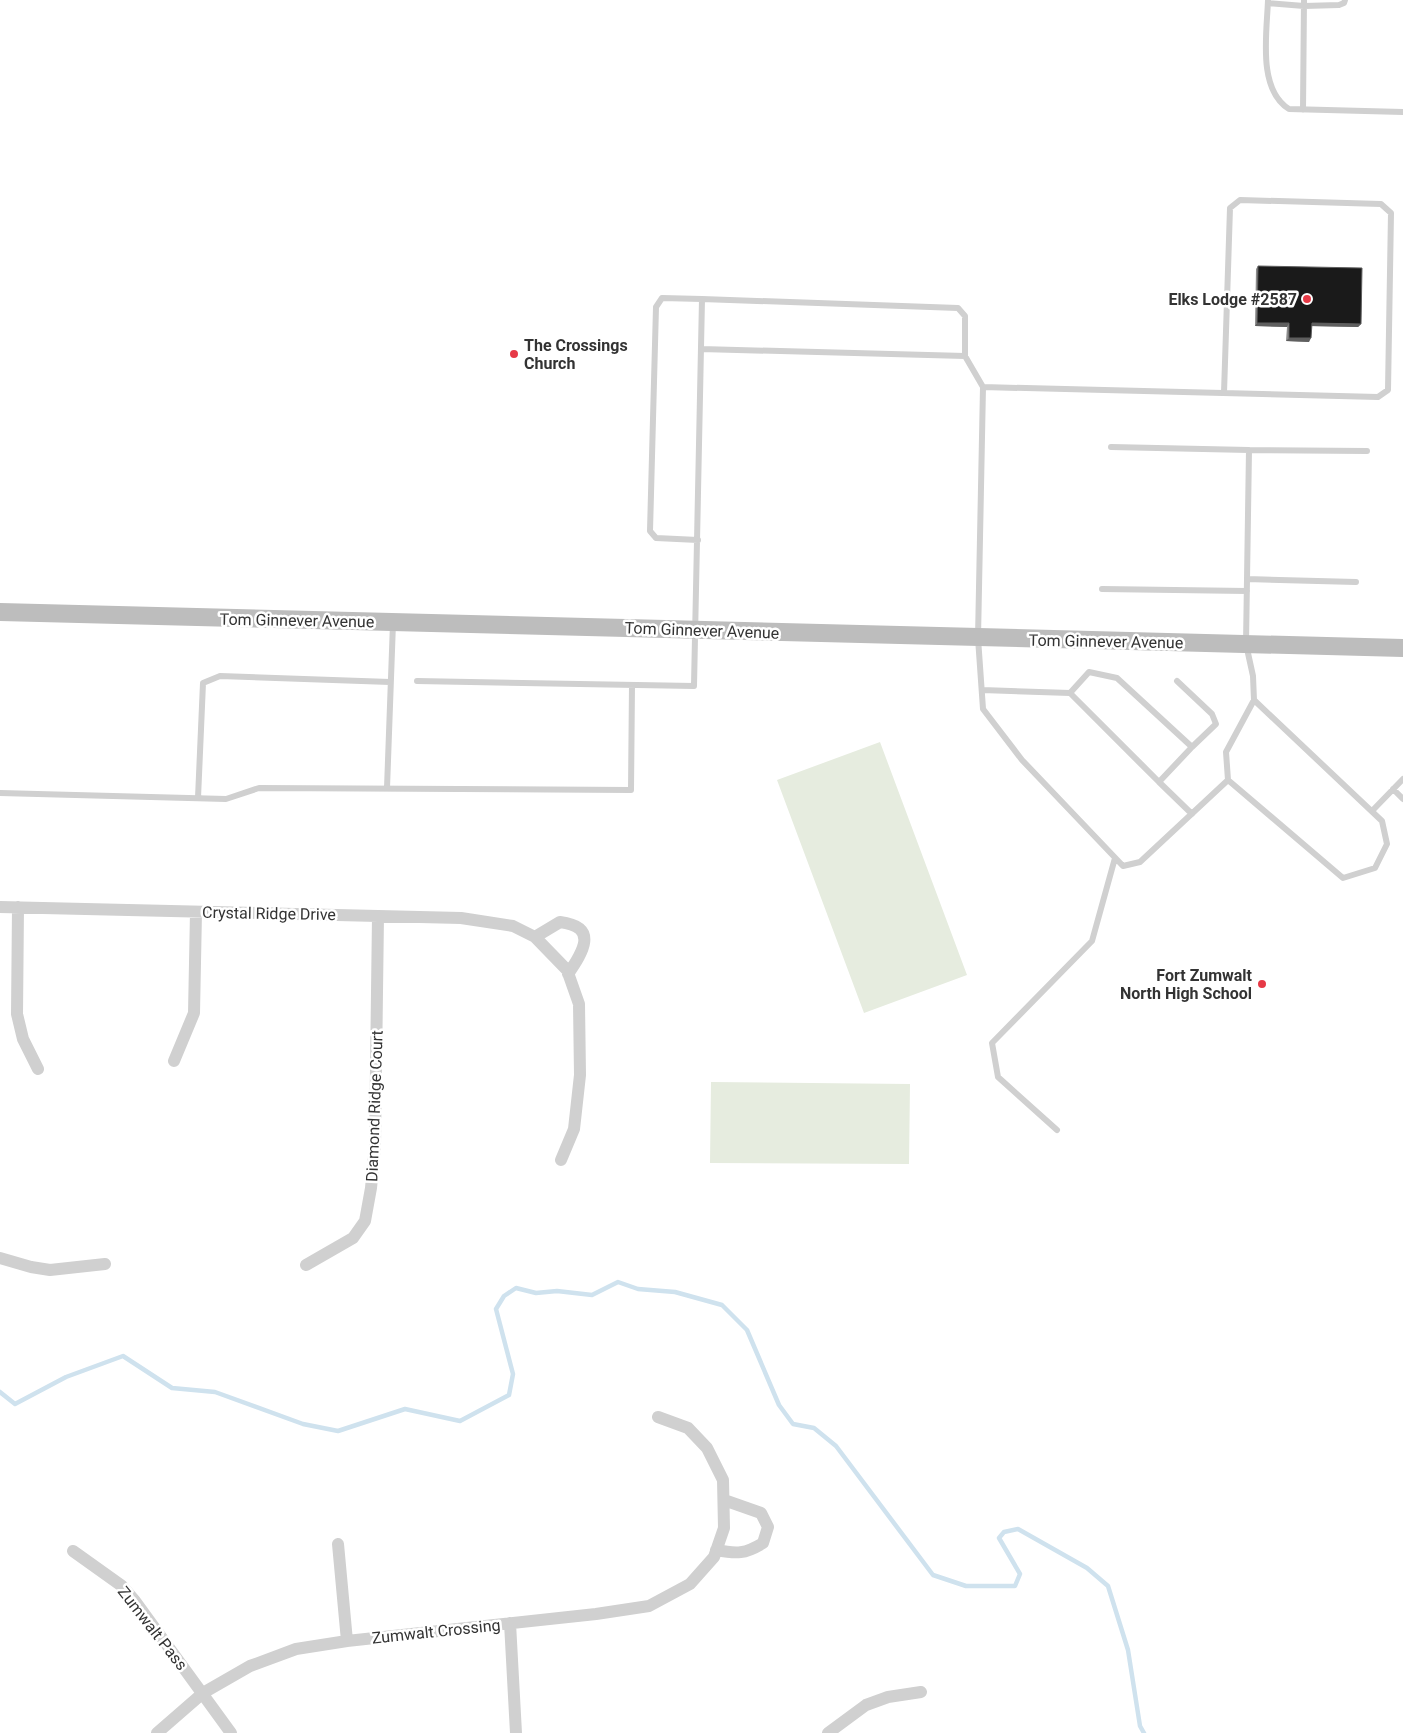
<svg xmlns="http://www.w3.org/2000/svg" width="1403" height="1733" font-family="Roboto,sans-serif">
  <rect width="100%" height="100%" fill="#fff"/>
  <!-- green -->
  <path fill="#e6ecdf" d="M880,742L967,975L864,1013L777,780Z
    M711,1082L910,1084L909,1164L710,1163Z"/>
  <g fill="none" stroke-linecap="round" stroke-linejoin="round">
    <!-- stream -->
    <path stroke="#cfe2ee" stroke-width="4.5" d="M0,1392L15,1404L66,1377L123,1356L172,1388L215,1392L303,1424L338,1431L405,1409L460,1421L509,1395L513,1374L496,1309L504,1296L516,1288L536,1293L557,1291L592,1295L618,1282L638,1289L675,1292L722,1305L747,1330L779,1405L793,1424L814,1428L836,1446L933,1575L966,1586H1015L1020,1574L999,1538L1004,1532L1018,1529L1087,1568L1108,1586L1128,1650L1140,1726L1144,1733"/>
    <!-- lane -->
    <path stroke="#d0d0d0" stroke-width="6" d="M1268,0C1267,32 1257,89 1289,109L1403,112
      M1268,3L1304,6L1339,5L1344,3L1345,0
      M1303,110L1304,0
      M701,349L965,356
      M983,387L978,638L983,709L1022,760L1123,866L1140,862L1228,780
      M1111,447L1249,450L1246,644L1253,676L1254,700L1226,752L1228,780L1343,878L1375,868L1387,844L1382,821L1254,700
      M1249,450L1367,451
      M698,540L656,538L650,531L656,307L662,298L702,299
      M1247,579L1356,582
      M1102,589L1247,591
      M417,681L694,686L702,299L958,308L965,316V356L983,387L1378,397L1388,390L1391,213L1381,204L1240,200L1230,208L1224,393
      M982,690L1070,693L1089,672L1117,678L1192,747L1216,724L1212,714L1177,681
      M1070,693L1159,782
      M387,788L393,623
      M1393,789L1403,799
      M0,793L226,799L259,788L631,790L632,685
      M198,798L203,683L220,676L390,682
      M1372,811L1403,779
      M1192,814L1159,782L1192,747
      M1057,1130L998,1077L992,1043L1092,941L1115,858"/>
    <!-- street -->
    <path stroke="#d0d0d0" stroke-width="12" d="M0,907L461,918L513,926L535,937L567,970L579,1004L580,1075L574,1129L561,1160
      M18,907L17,1014L23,1039L38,1069
      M535,937L560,922C599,927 583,952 568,974
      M174,1061L194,1013L196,912
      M0,1258L31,1267L50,1270L105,1264
      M306,1265L353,1238L365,1221L371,1188L375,1145L378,916
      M338,1544L347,1641
      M716,1550C737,1554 745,1554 763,1543L768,1527L761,1513L724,1500
      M73,1551L122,1586L135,1601L231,1733
      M510,1623L516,1733
      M157,1733L203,1693L250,1666L296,1649L347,1641L596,1614L649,1606L690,1584L714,1557L724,1528L723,1480L707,1448L688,1428L658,1417
      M828,1733L866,1705L888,1697L921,1692"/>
    <!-- secondary -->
    <path stroke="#bdbdbd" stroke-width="18" d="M0,612L1403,648"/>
  </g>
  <!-- wall -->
  <path fill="#8c8c8c" d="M1258,266L1361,324L1358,327L1311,326L1309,342L1286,341L1287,327L1255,326L1256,269Z"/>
  <!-- shaded-wall -->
  <path fill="#5f5f5f" d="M1257,323H1289L1287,327L1255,326Z
    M1312,323L1361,324L1358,327L1309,326Z
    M1289,338H1311L1309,342L1286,341Z"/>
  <!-- building -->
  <path fill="#1a1a1a" stroke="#5f5f5f" d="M1258,266L1362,268L1361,324L1312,323L1311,338H1289V323H1257Z"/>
  <!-- markers -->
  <g fill="#e63946" stroke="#fff" stroke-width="2">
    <circle cx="1307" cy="299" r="5"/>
    <circle cx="514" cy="354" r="5"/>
    <circle cx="1262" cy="984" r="5"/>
  </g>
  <g text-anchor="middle" stroke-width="5" stroke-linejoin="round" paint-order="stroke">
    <!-- poi labels -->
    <g font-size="16" font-weight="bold" fill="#333" stroke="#fff" text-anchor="end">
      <text x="1297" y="305">Elks Lodge #2587</text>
      <text x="524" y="351" text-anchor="start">The Crossings<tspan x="524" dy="18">Church</tspan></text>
      <text x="1252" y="981">Fort Zumwalt<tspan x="1252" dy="18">North High School</tspan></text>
    </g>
    <!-- street labels -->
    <g font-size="16" fill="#333" stroke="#fff">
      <text transform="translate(297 620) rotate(1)" y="6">Tom Ginnever Avenue</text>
      <text transform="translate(702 630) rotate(2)" y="6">Tom Ginnever Avenue</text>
      <text transform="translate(1106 641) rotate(1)" y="6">Tom Ginnever Avenue</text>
      <text transform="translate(269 913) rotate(1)" y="6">Crystal Ridge Drive</text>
      <text transform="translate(374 1106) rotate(-88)" y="6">Diamond Ridge Court</text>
      <text transform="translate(153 1628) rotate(52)" y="6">Zumwalt Pass</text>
      <text transform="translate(436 1631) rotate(-6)" y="6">Zumwalt Crossing</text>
    </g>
  </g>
</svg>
